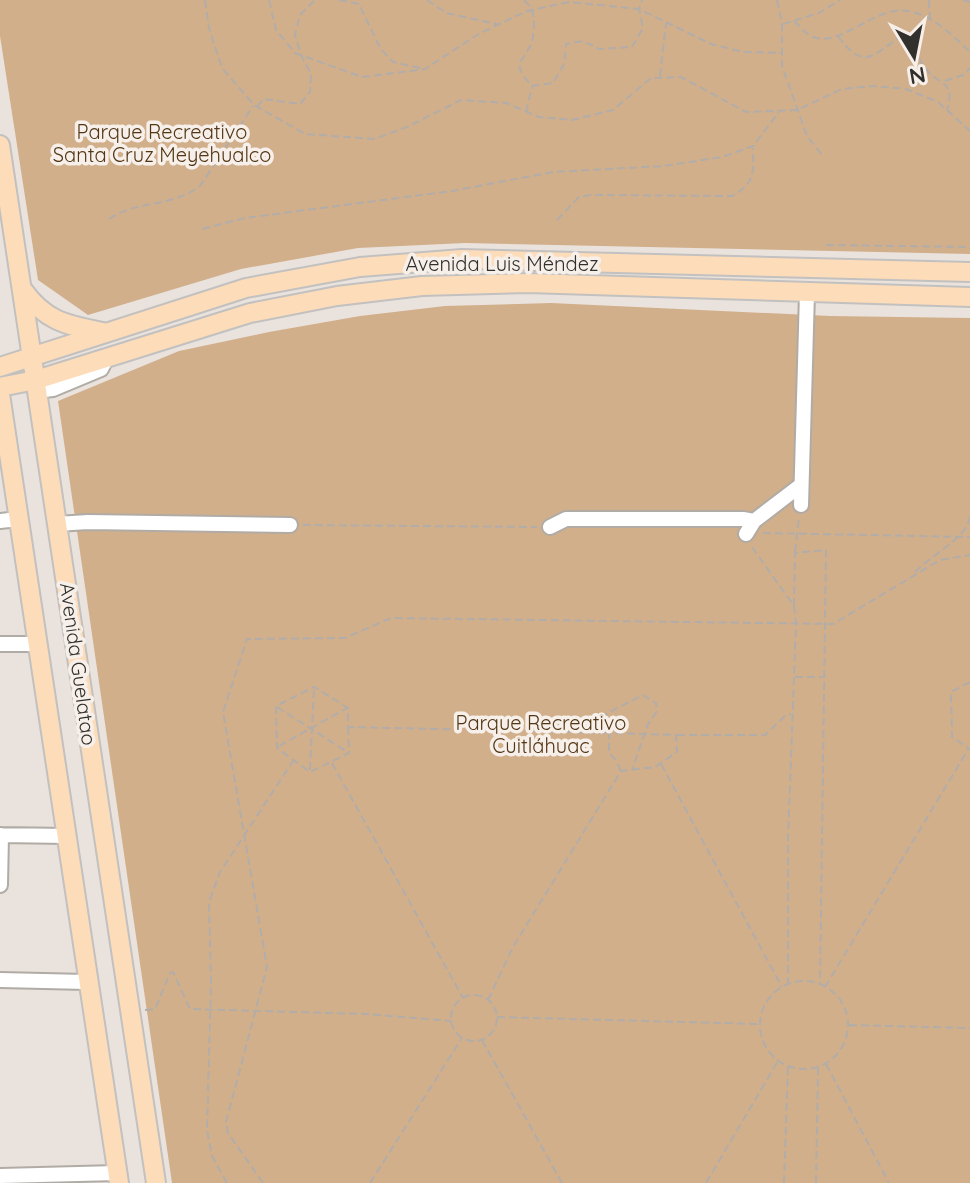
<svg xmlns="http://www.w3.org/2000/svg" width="970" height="1183" font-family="Quicksand,sans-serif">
  <rect width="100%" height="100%" fill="#eae3dd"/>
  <!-- green -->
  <path fill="#d2af8b" d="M0,0H970V254L465,243L358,248L241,269L88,315L38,280L0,36Z
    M551,303L830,316L970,318V1183H172L58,401L179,351L269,332L360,316L445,306Z"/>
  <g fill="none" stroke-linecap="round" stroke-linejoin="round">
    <defs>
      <path id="minor" d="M36,380L44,390L53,389L101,369L107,357
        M801,505L807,293
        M0,521L18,519
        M57,524L88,522L290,525
        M550,527L566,519H743L754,521
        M746,534L754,521L801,485
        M0,644H38
        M0,835L67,836
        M0,885L1,835
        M0,980L87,982
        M0,1176L117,1173"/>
      <path id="major" d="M0,145L156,1183
        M23,290C46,322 67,325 103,332
        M0,367L246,288L360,267L462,259L970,272
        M0,387L36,380L250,313L337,296L422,286L528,283L970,297
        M0,394L119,1183"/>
    </defs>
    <!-- minor casing -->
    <use href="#minor" stroke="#b1aba5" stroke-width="18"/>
    <!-- major casing -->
    <use href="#major" stroke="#c2c1c0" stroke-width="22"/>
    <!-- path -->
    <path stroke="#b2ada8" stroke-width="2" stroke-dasharray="8 4" stroke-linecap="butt" d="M205,0L209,28L222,68L254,105L305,134L374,139L407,127L461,100L506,103L539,117L572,120L613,110L651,78L681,77L746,112L797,110L842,89L874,86L906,89L938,102L970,131
      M269,0L276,30L295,53L362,77L425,69L477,35L499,24L527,11L569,2L639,9L711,44L743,52L782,53
      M339,0L359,4L380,48L393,62L420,68
      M427,0L446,13L497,24
      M524,0C526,3 531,6 532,10C535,16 534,35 532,42C522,65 510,61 532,86L553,83L564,64L566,44L583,41L599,49L632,47L643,28L639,9L642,0
      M777,0L782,24V66L807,136L823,156
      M929,0L930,19
      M963,0L970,2
      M794,21C800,26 806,35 813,37C841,48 875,5 908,11C933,15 952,35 970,52
      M783,24L819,13L840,0
      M838,36C865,73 873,54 902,36L908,37C915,46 917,56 923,65C935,86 957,78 947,110
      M660,76L666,23
      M945,81L963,75L970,68
      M257,107L263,99L300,104L310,92L311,74L301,55L295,35L300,15L315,0
      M526,112L532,87
      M109,219C136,200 171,208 200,186L253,106
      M557,220L579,197L591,195L732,196C756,183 753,172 753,148
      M202,229L245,218L452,191L553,172L664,166L722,157L753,146L779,112
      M826,245L970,247
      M303,525L537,527
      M763,533L970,537
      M752,547L794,606L796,623L788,840V985
      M795,552L799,518
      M915,572C930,555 969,538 970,515
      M794,606L795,553L826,550L820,984
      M795,677H825
      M970,682L951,692L952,737L970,749
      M277,707L349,753
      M348,727L349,753L310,772L277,748L276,706L314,687L348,708V727L609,733L605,725L606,714L643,695L656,703L657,711L648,724L632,770
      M677,735H765L786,715L791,714
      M279,746L347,708
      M332,763L463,998
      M661,764L782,987
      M310,770L314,689
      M760 1025a44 44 0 1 1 88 0a44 44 0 1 1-88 0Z
      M825,987L969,748
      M451 1018a23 23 0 1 1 46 0a23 23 0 1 1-46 0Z
      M488,1000L513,947L621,771L655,767L677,752L676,735L609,733V753L616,760L621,771
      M145,1010L155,1009L170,973L173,972L190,1009L367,1014L451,1021
      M497,1017L758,1024
      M849,1025L970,1028
      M482,1040L562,1183
      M826,1064L889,1183
      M227,1183L212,1156L207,1130L211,984L209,902L220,872L293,761
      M263,1183L228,1133L226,1122L267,967L223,712L247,639L345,638L391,618L833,624L940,560L970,555
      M370,1183L462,1038
      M706,1183L778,1061
      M784,1183L788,1065
      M816,1183L818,1068"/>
    <!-- minor -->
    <use href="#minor" stroke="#fff" stroke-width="14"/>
    <!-- major -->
    <use href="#major" stroke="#fddcb9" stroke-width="18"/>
  </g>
  <g text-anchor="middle" stroke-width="7" stroke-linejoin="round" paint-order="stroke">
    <!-- park labels -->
    <g font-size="20" fill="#533614" stroke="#f7f0ea">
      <text x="162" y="139">Parque Recreativo<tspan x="162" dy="23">Santa Cruz Meyehualco</tspan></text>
      <text x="541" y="730">Parque Recreativo<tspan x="541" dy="23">Cuitláhuac</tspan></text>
    </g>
    <!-- street labels -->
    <g font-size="20" fill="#32302d" stroke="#f7f0ea">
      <text x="502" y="271">Avenida Luis Méndez</text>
      <text transform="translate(78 664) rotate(82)" y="7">Avenida Guelatao</text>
    </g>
  </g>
  <!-- north arrow -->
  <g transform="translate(914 56) rotate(170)" stroke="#f7f0ea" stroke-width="6" paint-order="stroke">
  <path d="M0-6L14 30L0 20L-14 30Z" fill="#32302d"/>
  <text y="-12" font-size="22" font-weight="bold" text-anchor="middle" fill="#32302d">N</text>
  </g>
</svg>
